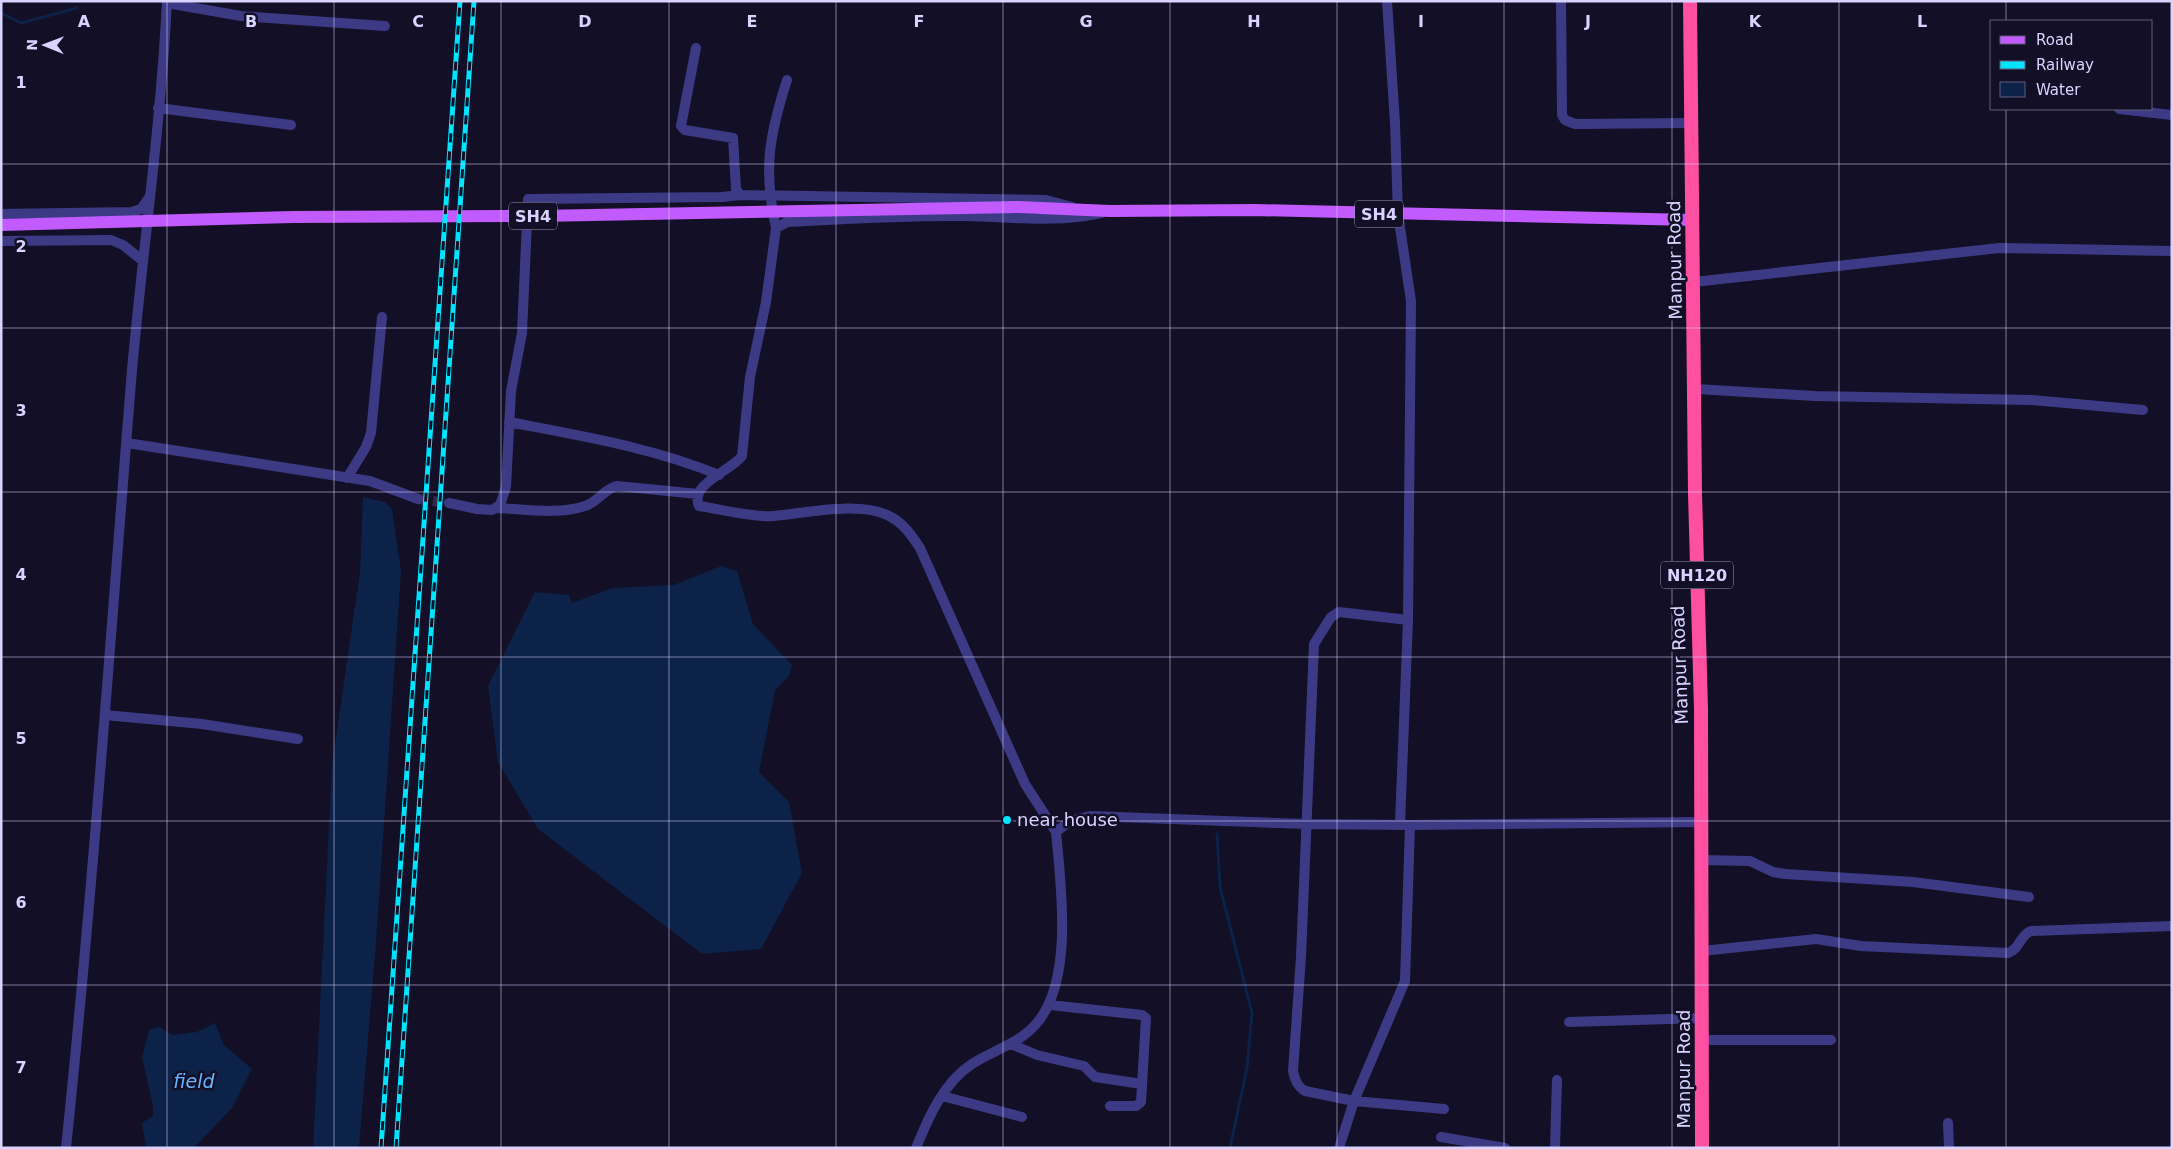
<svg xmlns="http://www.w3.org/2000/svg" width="2173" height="1149" font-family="'DejaVu Sans',sans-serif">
  <rect width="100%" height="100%" fill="#130f26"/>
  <!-- water -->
  <path fill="#0c2248" d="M363,497L385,502L392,509L401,571L376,943L359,1148H313L332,765L360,572Z
    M721,566L737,571L753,624L792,665L789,676L775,690L759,772L789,802L802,873L761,949L702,954L538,829L498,762L488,686L535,592L569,595L572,603L612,588L674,585Z
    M215,1023L224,1045L252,1069L232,1108L194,1148H146L142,1123L153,1116V1106L142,1057L149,1030L159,1027L173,1035L197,1032Z"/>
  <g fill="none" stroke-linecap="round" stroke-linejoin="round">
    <!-- stream -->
    <path stroke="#0c2248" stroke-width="3" d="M1,13L21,23L77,8
      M1217,834L1220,887L1252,1013L1247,1068L1230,1148"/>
    <!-- minor-tunnel -->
    <path stroke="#312d47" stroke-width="10" stroke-dasharray="10 5" stroke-linecap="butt" d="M418,499L449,503"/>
    <!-- minor -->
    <path stroke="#3d3a85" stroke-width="10" d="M1387,1L1395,123L1398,214L1411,301L1408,620L1400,824
      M1561,1L1562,115L1565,120L1575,124L1693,123
      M167,3L241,16L385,26
      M696,48L681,126L685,130L733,138L736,189L740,195L1046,200L1072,207
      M158,108L291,125
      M2119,109L2172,115
      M1,214L132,212L141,209L150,196
      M776,228C763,170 769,136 787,80
      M1,241L111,240L123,245L143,261
      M1694,282L1999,248L2172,251
      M1696,389L1814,396L2031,400L2143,410
      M509,422C581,436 651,447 719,475
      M127,443L370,481L418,499
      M347,478L366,447L371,433L382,317
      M449,503L477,509L492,510L500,505L506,487L511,391L522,333L528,199L722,197L740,195
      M496,508C524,509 558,515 585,506C598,502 605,488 617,486L698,494
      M1408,620L1339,612L1331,617L1314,644L1301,957L1293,1071C1295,1080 1297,1086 1305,1091L1354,1101L1444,1109
      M105,715L202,724L298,739
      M1056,832L1025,784L920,548C912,536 904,524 891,517C863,500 806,513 774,516C755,518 720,509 699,506C689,484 731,471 742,456L750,377L766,302L776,228L787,222C846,219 906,215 965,216C1011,217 1057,223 1101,213
      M1701,860L1750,861L1773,872L1785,874L1913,882L2029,897
      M1702,951L1816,939L1861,946L2008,953C2020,949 2020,935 2031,931L2172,926
      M1050,1005L1142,1015L1146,1018L1141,1102L1136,1106H1110
      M1569,1022L1703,1018
      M1703,1040H1831
      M1011,1044L1037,1055L1084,1066L1095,1077L1142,1084
      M942,1096L1022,1117
      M1948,1123L1949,1148
      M1441,1137L1505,1148
      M66,1148C93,889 111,629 132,370C143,247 161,124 167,1
      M916,1148C928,1118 944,1082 972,1064C993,1050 1019,1044 1036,1024C1074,981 1061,886 1056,832L1070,821L1090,816L1307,824L1410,825L1701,822
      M1339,1148L1354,1101L1405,981L1410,825
      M1555,1148L1557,1080"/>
    <!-- major -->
    <path stroke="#c25bff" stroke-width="12" d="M1,225L293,217L539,216L1018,207L1110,211L1255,210L1693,220"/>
    <!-- highway -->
    <path stroke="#ff4fa3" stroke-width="14" d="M1690,1L1695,493L1701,709L1702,1148"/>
    <defs>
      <path id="rail" d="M381,1148L460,1
        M396,1148L474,1"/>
    </defs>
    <!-- rail casing -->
    <use href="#rail" stroke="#00e5ff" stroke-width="5"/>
    <!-- rail -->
    <use href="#rail" stroke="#130f26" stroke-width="3" stroke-dasharray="9" stroke-linecap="butt"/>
  </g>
  <!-- grid -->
  <path fill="none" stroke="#d9d4ff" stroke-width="1" stroke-opacity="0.55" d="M167,1V1148M334,1V1148M501,1V1148M669,1V1148M836,1V1148M1003,1V1148M1170,1V1148M1337,1V1148M1504,1V1148M1672,1V1148M1839,1V1148M2006,1V21M2006,109V1148M1,164H2172M1,328H2172M1,492H2172M1,657H2172M1,821H2172M1,985H2172"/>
  <!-- markers -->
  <circle fill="#00e5ff" stroke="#130f26" stroke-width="2" cx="1007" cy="820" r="5"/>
  <g text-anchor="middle" stroke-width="5" stroke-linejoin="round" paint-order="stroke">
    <!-- shield labels -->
    <g fill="#130f26" stroke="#9e99be" stroke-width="1">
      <rect x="1355" y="200.5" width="48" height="27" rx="4"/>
      <rect x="509" y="202.5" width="48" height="27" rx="4"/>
      <rect x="1661" y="561.5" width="72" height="27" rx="4"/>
    </g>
    <g font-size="16" font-weight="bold" fill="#d9d4ff">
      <text x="1379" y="220">SH4</text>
      <text x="533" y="222">SH4</text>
      <text x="1697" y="581">NH120</text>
    </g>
    <!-- street labels -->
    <g font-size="18" fill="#d9d4ff" stroke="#130f26">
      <text transform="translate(1675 260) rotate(-91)" y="6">Manpur Road</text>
      <text transform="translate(1680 665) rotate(-92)" y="6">Manpur Road</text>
      <text transform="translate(1684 1069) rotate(-90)" y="6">Manpur Road</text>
    </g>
    <!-- poi labels -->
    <g font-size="18" fill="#d9d4ff" stroke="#130f26" text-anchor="start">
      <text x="1017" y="826">near house</text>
    </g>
    <!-- water labels -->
    <g font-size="19" font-style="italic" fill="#62b6ff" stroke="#130f26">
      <text x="194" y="1088">field</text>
    </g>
  </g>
  <g font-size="16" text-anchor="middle" font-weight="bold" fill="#d9d4ff" stroke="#130f26" stroke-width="5" stroke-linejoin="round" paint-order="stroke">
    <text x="84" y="27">A</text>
    <text x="251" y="27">B</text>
    <text x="418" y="27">C</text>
    <text x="585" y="27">D</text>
    <text x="752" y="27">E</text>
    <text x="919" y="27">F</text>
    <text x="1086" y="27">G</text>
    <text x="1254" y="27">H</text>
    <text x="1421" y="27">I</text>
    <text x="1588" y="27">J</text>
    <text x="1755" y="27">K</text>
    <text x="1922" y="27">L</text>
    <text x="21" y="88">1</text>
    <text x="21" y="252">2</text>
    <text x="21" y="416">3</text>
    <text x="21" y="580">4</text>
    <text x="21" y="744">5</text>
    <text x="21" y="908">6</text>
    <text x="21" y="1073">7</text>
  </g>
  <!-- border -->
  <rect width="2173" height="1149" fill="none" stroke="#d9d4ff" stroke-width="5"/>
  <!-- legend -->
  <rect x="1990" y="20" width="162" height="90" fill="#130f26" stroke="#625e7d"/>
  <rect x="2000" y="36" width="25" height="8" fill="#c25bff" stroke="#625e7d"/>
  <text x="2036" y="45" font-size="15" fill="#d9d4ff">Road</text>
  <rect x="2000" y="61" width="25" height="8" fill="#00e5ff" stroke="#625e7d"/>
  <text x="2036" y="70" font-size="15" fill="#d9d4ff">Railway</text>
  <rect x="2000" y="82" width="25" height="15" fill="#0c2248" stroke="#625e7d"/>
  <text x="2036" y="95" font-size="15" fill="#d9d4ff">Water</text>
  <!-- north arrow -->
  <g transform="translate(45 45) rotate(271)" stroke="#130f26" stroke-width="4" paint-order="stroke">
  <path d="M0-4L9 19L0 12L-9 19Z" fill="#d9d4ff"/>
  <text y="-8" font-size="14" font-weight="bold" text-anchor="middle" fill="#d9d4ff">N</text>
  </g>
</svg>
